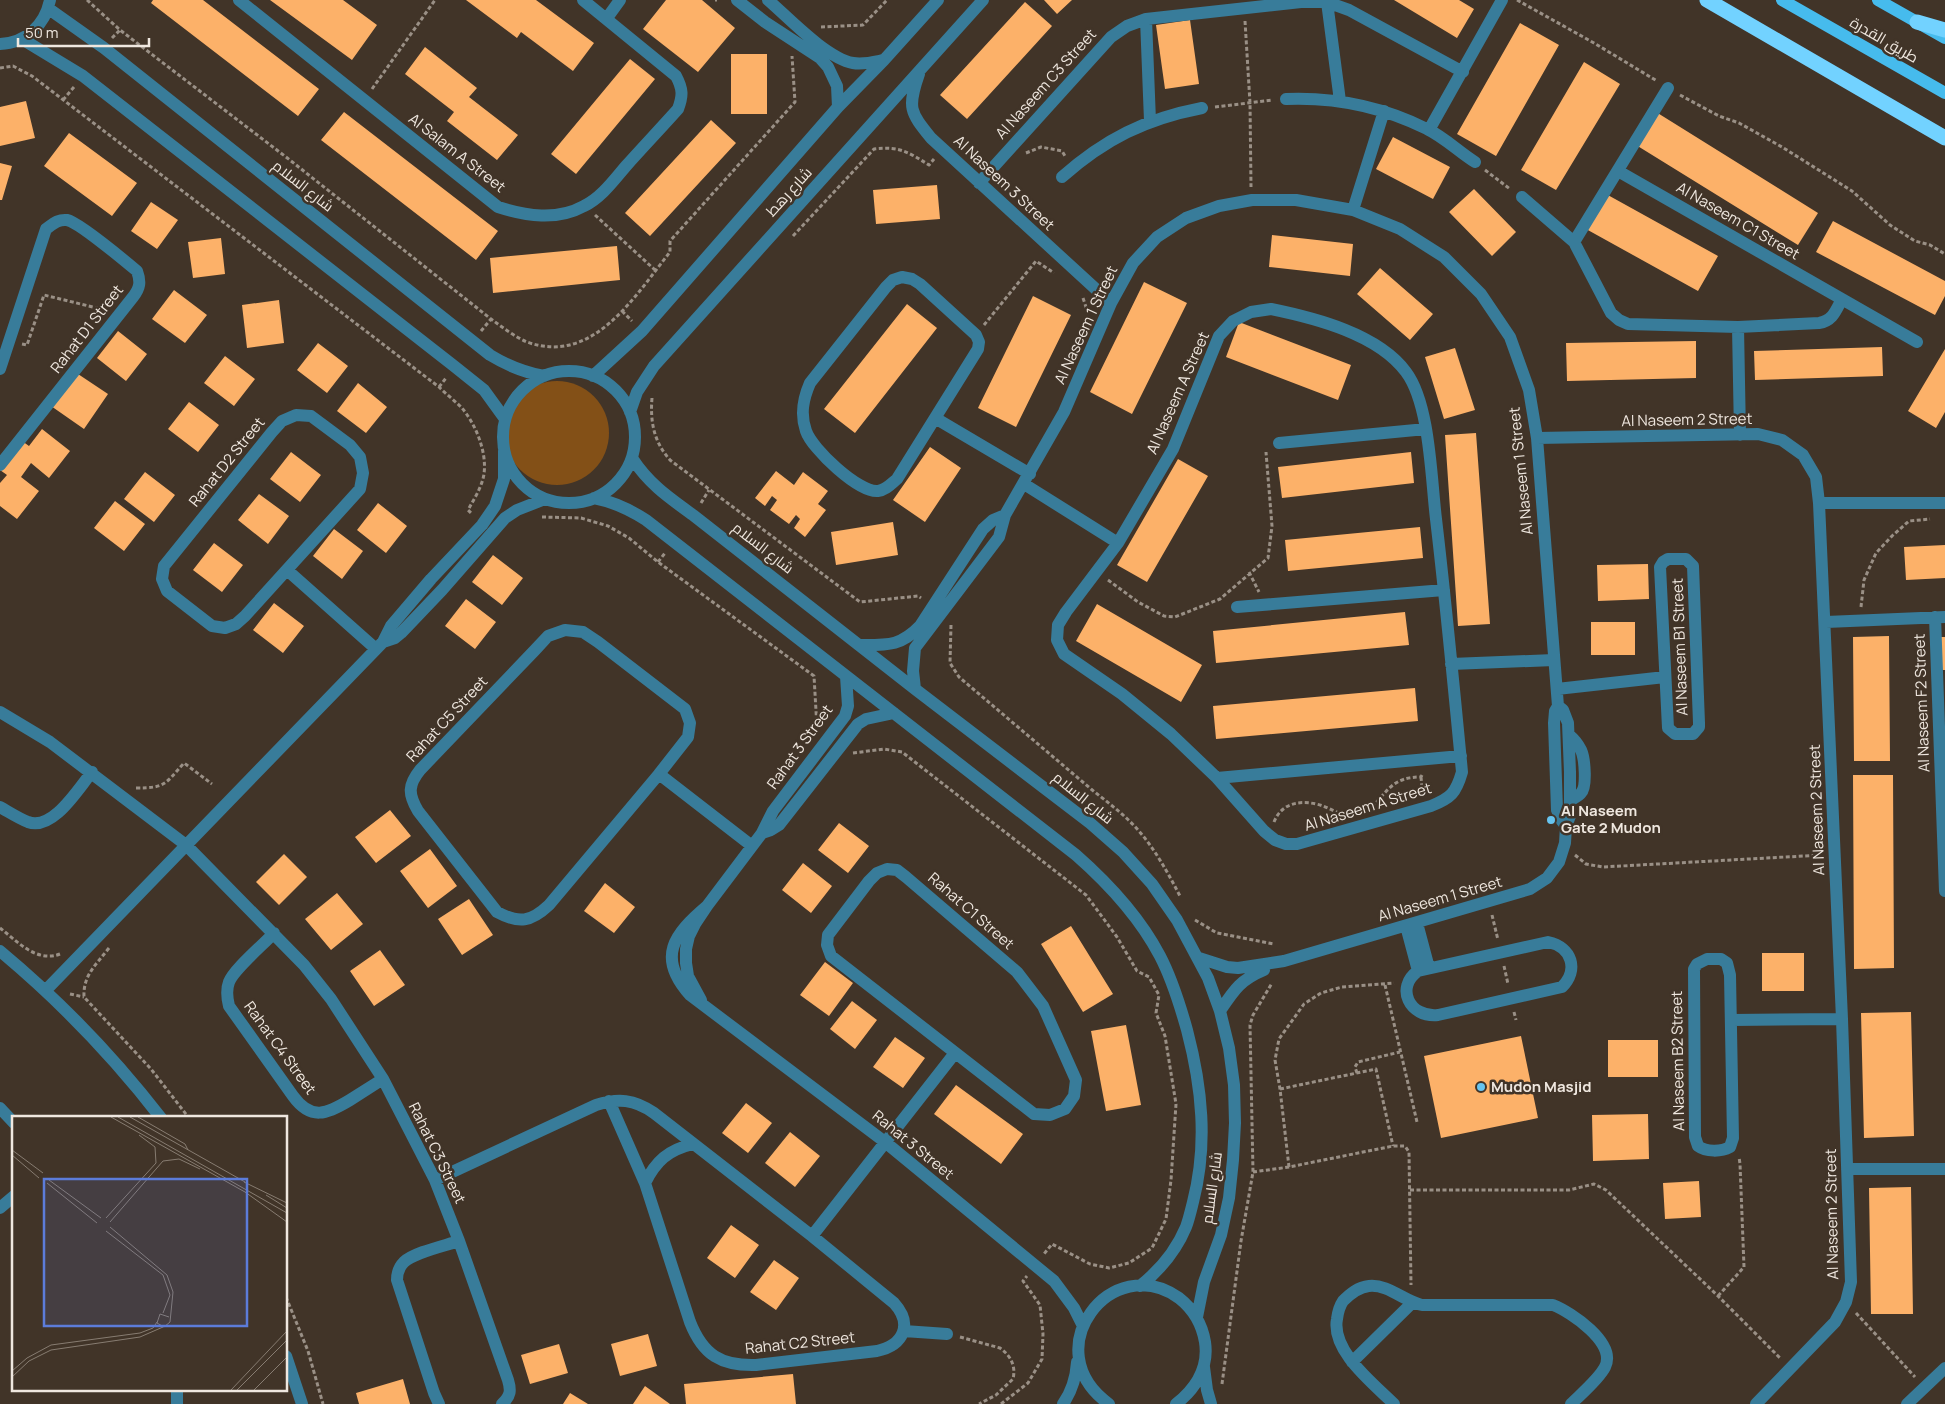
<svg xmlns="http://www.w3.org/2000/svg" width="1945" height="1404" font-family="Manrope,Cairo,sans-serif">
  <rect width="100%" height="100%" fill="#413428"/>
  <!-- green -->
  <path fill="#835017" d="M505 433a52 52 0 1 1 104 0a52 52 0 1 1-104 0Z"/>
  <!-- building -->
  <path fill="#fcb169" d="M153,0H203L319,89L298,116L151,3Z
    M270,0H343L377,25L352,60Z
    M466,0H536L594,43L573,71L521,32L517,38Z
    M666,0H702L735,28L698,72L643,29Z
    M1044,0H1072L1057,14Z
    M1394,0H1459L1474,9L1457,38Z
    M1025,2L1052,26L967,119L940,95Z
    M1190,20L1199,84L1165,89L1156,25Z
    M1520,23L1559,45L1496,156L1457,134Z
    M425,47L477,88L469,97L518,135L497,160L447,121L454,112L405,74Z
    M731,54H767V114H731Z
    M630,59L655,79L576,174L551,154Z
    M1584,62L1620,84L1556,190L1521,170Z
    M26,101L35,138L0,146V107Z
    M344,112L498,231L476,260L321,140Z
    M1656,112L1818,213L1798,245L1636,145Z
    M711,120L736,143L650,236L625,213Z
    M69,133L137,183L112,216L44,166Z
    M1393,137L1450,167L1433,199L1376,169Z
    M0,163L12,166L2,200H0Z
    M937,185L940,219L876,224L873,190Z
    M1474,189L1516,232L1492,256L1449,212Z
    M1606,194L1718,256L1698,291L1586,229Z
    M151,202L178,220L157,249L131,231Z
    M1833,221L1945,281V296L1935,315L1816,252Z
    M1272,235L1353,244L1350,276L1269,267Z
    M221,238L225,274L193,278L188,242Z
    M617,246L620,280L493,293L490,258Z
    M1380,268L1433,314L1410,340L1357,294Z
    M1144,282L1187,303L1132,414L1090,392Z
    M174,290L207,315L185,343L152,319Z
    M1033,296L1071,315L1016,427L978,408Z
    M279,300L284,343L247,348L242,305Z
    M907,304L937,328L855,433L824,409Z
    M1239,322L1351,365L1338,400L1226,357Z
    M118,331L147,354L126,381L97,358Z
    M1696,341V378L1567,381L1566,343Z
    M318,343L348,366L327,393L297,370Z
    M1882,347L1883,376L1755,380L1754,351Z
    M1455,348L1475,410L1444,419L1425,357Z
    M1945,349V412L1936,428L1908,411Z
    M225,356L255,379L234,406L204,383Z
    M75,372L108,394L84,429L51,406Z
    M358,383L387,407L366,433L337,411Z
    M189,402L219,425L198,452L168,429Z
    M42,429L70,451L49,478L31,463L21,477L39,491L17,519L0,506V483L7,475L0,470L22,441L29,446Z
    M1476,433L1490,624L1458,626L1445,435Z
    M930,447L961,468L925,522L893,500Z
    M291,452L321,475L300,502L270,479Z
    M1411,452L1414,483L1282,498L1278,467Z
    M1178,459L1208,476L1147,582L1117,565Z
    M776,471L794,485L803,472L828,491L818,504L826,510L805,537L794,528L800,519L796,515L789,524L770,510L777,500L772,496L765,506L755,498Z
    M145,472L175,495L154,522L124,499Z
    M259,494L289,516L268,544L238,520Z
    M115,501L145,524L124,551L94,528Z
    M378,503L407,526L386,553L357,530Z
    M893,522L898,555L836,565L831,532Z
    M1420,527L1423,558L1288,571L1285,540Z
    M334,529L363,551L342,579L313,556Z
    M214,543L243,565L222,592L193,570Z
    M1945,545V578L1906,580L1904,547Z
    M493,555L523,578L502,605L472,582Z
    M1648,564L1649,599L1598,601L1597,565Z
    M466,599L496,622L475,649L445,626Z
    M274,603L304,626L283,653L253,630Z
    M1097,604L1202,665L1181,702L1076,641Z
    M1405,612L1409,645L1216,663L1213,631Z
    M1591,622H1635V655H1591Z
    M1889,636L1890,761H1854L1853,637Z
    M1938,637H1945V670H1939Z
    M1415,688L1418,721L1216,739L1213,706Z
    M1853,775H1893L1894,968L1854,969Z
    M390,810L411,836L376,863L355,837Z
    M839,823L869,846L848,873L818,850Z
    M430,849L457,886L428,908L400,871Z
    M284,854L307,877L279,905L256,882Z
    M803,863L832,886L811,913L782,890Z
    M605,883L635,907L614,933L584,911Z
    M337,893L363,924L331,950L305,919Z
    M469,899L493,935L462,955L438,919Z
    M1071,926L1113,994L1083,1012L1041,944Z
    M380,950L405,985L374,1006L350,971Z
    M1762,953H1804V991H1762Z
    M825,962L853,983L829,1016L800,995Z
    M852,1001L877,1020L855,1049L830,1029Z
    M1911,1012L1914,1136L1864,1138L1861,1013Z
    M1126,1025L1141,1105L1106,1111L1091,1031Z
    M1521,1036L1538,1118L1441,1138L1424,1056Z
    M895,1037L925,1058L903,1088L873,1067Z
    M1608,1040H1658V1077H1608Z
    M956,1085L1023,1134L1001,1164L934,1114Z
    M746,1103L772,1123L748,1153L722,1133Z
    M1648,1114L1649,1159L1593,1161L1592,1115Z
    M790,1132L820,1156L795,1187L765,1163Z
    M1699,1181L1701,1217L1665,1219L1663,1183Z
    M1911,1187L1913,1314H1871L1869,1188Z
    M731,1225L759,1245L735,1278L707,1258Z
    M774,1260L799,1278L776,1310L750,1292Z
    M648,1334L657,1366L620,1376L611,1344Z
    M559,1344L568,1373L530,1384L521,1355Z
    M793,1374L796,1404H686L684,1384Z
    M403,1379L410,1404H359L356,1393Z
    M645,1386L670,1404H633Z
    M570,1393L588,1404H563Z"/>
  <g fill="none" stroke-linecap="round" stroke-linejoin="round">
    <!-- path -->
    <path stroke="#9a9086" stroke-width="3" stroke-dasharray="4 2.5" stroke-linecap="butt" d="M87,0L120,30L286,157L491,319C502,327 515,337 527,342C593,366 635,296 670,252V241L795,102L792,56
      M715,0H717
      M1517,0L1594,43L1657,81
      M1245,21L1250,103L1251,187
      M821,27L863,25L887,0
      M112,38L120,30
      M0,68L13,66L32,76L439,387C446,394 455,401 462,408C476,425 487,452 484,474C482,487 474,499 468,510L472,514
      M372,89L435,0
      M1680,95L1719,116L1739,123L1782,147L1852,191L1890,225L1915,241L1930,245L1945,254
      M63,100L74,87
      M1215,107L1273,100
      M1026,153L1041,147L1062,151L1065,156
      M1485,170L1510,189
      M595,215L655,270
      M793,236L874,149C900,146 908,152 929,165L934,159
      M1083,298L1089,316
      M622,311L632,321
      M984,325L1036,261L1054,273
      M481,331L491,319
      M22,344L27,345L44,295L105,310
      M439,387L446,378
      M652,398C650,422 654,442 670,460L860,602L918,596L921,598
      M701,503L709,490
      M542,517L581,518L608,526L629,538L658,562L814,676L817,728
      M658,562L665,553
      M1249,572L1259,592
      M1108,580L1138,602L1164,616L1175,617L1220,599L1268,558L1272,526L1266,452
      M1861,607L1864,580L1876,553L1892,536L1909,521L1930,519
      M951,625L950,663L959,677L1091,789C1107,802 1124,814 1138,830C1155,849 1168,873 1180,896
      M853,753L884,749L902,752L1086,895L1117,937L1137,971L1149,977L1159,995L1156,1013L1165,1036L1176,1104L1171,1180L1166,1219L1152,1248L1129,1263L1109,1268L1090,1264L1052,1244L1044,1254
      M1421,777L1422,788L1424,793
      M136,788C166,788 165,784 184,763L212,784
      M1372,807C1389,789 1394,777 1421,777L1422,775
      M1274,822C1281,804 1298,800 1316,804C1327,806 1335,813 1346,815
      M1575,855L1586,864L1603,867L1822,855
      M1492,915L1498,940
      M1195,920L1217,933L1274,944
      M0,928C17,941 36,963 60,954
      M109,948C96,965 83,975 84,997L151,1069L189,1118
      M1504,966L1508,984
      M1385,985L1417,1122
      M70,994L84,997
      M1514,1012L1516,1020
      M1357,1073L1355,1067L1358,1062L1400,1052
      M1280,1089L1376,1069L1393,1146
      M1289,1167L1280,1089L1275,1060L1279,1039L1304,1004L1321,993L1342,987L1394,983
      M1253,1172L1289,1167L1393,1146H1405L1409,1152L1411,1285
      M1410,1190H1569L1594,1184L1606,1190L1718,1296L1780,1358
      M1718,1296L1744,1267L1740,1164L1739,1157
      M286,1297L308,1351L323,1404
      M1856,1313L1915,1377
      M960,1337L1000,1348C1011,1356 1016,1366 1013,1379L996,1395L979,1404
      M1222,1384L1241,1241L1253,1172L1250,1025L1253,1015L1272,983
      M1001,1404L1028,1383L1042,1359L1043,1334L1040,1305L1023,1281L1027,1276"/>
    <!-- minor -->
    <path stroke="#387c9a" stroke-width="12" d="M239,0L498,207C526,216 557,221 584,206C601,198 614,180 626,166C643,147 661,128 678,109C683,96 683,89 676,76L583,0
      M737,0L765,22L820,58L828,67L837,86L838,107
      M768,0C789,18 826,58 853,63C863,65 874,62 884,60
      M1327,2L1340,101
      M49,9L104,48L490,355C508,366 523,372 544,376
      M607,18L620,0
      M1146,19L1150,121
      M22,39L83,76L454,366L484,390L505,419
      M0,44C26,43 45,25 50,0
      M919,74C907,108 910,112 931,138L1111,303
      M1286,99C1336,97 1383,107 1427,129C1444,137 1459,152 1475,162
      M1429,130L1502,0
      M1618,171L1917,342
      M1062,177C1105,139 1145,119 1202,108
      M979,183L1111,37L1127,26L1146,19L1301,2H1327L1349,10L1463,72
      M1522,197L1574,242L1611,313L1619,320L1628,324L1738,327L1819,323C1833,321 1836,310 1842,299
      M1353,210L1384,111
      M1574,242L1668,88
      M902,277L912,279L920,284L976,335L979,342L978,349L897,479C891,484 886,490 878,491C859,493 812,449 806,431C800,414 803,399 810,383L886,287L893,280Z
      M1271,309C1315,318 1378,334 1406,372C1430,404 1431,478 1436,519C1446,604 1454,688 1462,772C1456,793 1451,798 1431,806L1297,844H1286L1275,840L1264,831L1217,778L1171,734L1122,694L1064,654L1057,640L1058,625L1066,612L1118,543L1173,449L1219,336L1233,321L1251,312Z
      M1738,327L1740,435
      M0,369L46,229C53,224 58,219 67,220C78,222 125,261 137,271C141,282 140,288 133,297L0,465
      M503 437a66 66 0 1 1 132 0a66 66 0 1 1-132 0Z
      M593,376L642,331L838,107L884,60L938,0
      M630,412L637,392L654,366L983,0
      M296,415L311,416L350,445L360,457L363,473L360,489L245,616L236,624L225,628L212,626L167,591L162,579L164,566L272,432L282,421Z
      M935,418L1030,474
      M1537,438L1758,434L1782,440L1803,455L1816,477L1819,503L1842,1019L1851,1282L1846,1302L1835,1322L1756,1404
      M1279,443L1426,429
      M632,458C649,484 668,497 693,515L915,689L1090,823L1123,852L1152,884L1177,920L1208,978L1220,1011L1229,1048L1234,1085L1235,1123L1233,1160L1229,1198L1221,1235L1204,1282L1197,1317
      M1024,484L1118,543
      M594,498C614,502 629,509 646,520L1076,855C1109,884 1139,916 1160,956C1172,979 1180,1005 1187,1030C1202,1087 1208,1144 1193,1202C1191,1210 1189,1219 1186,1227C1176,1251 1160,1270 1140,1286
      M1819,503H1945
      M1668,559H1686L1693,566L1699,723V727L1693,734H1675L1668,728L1660,567L1663,562Z
      M287,570L376,649
      M1237,607L1444,590
      M1935,617L1945,891
      M1826,622L1945,617
      M565,630L583,632L598,642L685,709L690,723L688,737L659,774L549,905C531,922 519,924 497,912L418,811C408,794 408,785 420,770L535,650L548,636Z
      M383,642L395,638L401,633L442,590L505,518L517,510L545,499
      M861,645C888,645 901,646 920,626L983,529L993,520L1005,515
      M1451,664L1554,660
      M915,689L913,671L915,648L999,537L1005,515L1064,412L1111,303L1133,263L1157,237L1186,218L1219,206L1252,200H1296L1353,210L1400,229L1444,257L1481,294L1510,337L1529,390L1537,438L1558,706L1555,711L1554,723L1557,810L1562,821L1566,826
      M1557,689L1665,677
      M0,712L50,742L186,845L304,965L331,999L383,1079L435,1180L459,1241L508,1380C511,1390 511,1396 502,1404
      M1569,735C1574,739 1578,744 1581,750C1585,759 1587,787 1581,793C1579,796 1574,798 1571,800
      M659,774L752,846
      M1217,778L1461,756
      M0,807C9,812 18,818 28,822C53,831 78,789 92,772
      M762,833L771,830L779,825L858,724L866,719L894,713
      M887,869L897,870L906,877L1017,972L1043,1006L1076,1080L1074,1096L1065,1109L1050,1115L1034,1114L831,956L827,945L828,935L869,881L877,873Z
      M707,906C674,934 656,957 690,995L885,1142L1054,1281L1074,1308L1083,1326
      M1417,923L1429,968
      M1406,926L1418,971
      M274,933C263,945 234,969 229,982C226,990 227,998 229,1006L293,1096C311,1121 327,1114 350,1100C361,1093 372,1086 383,1079
      M1548,942C1572,947 1579,970 1562,987L1438,1015C1409,1018 1395,987 1418,971Z
      M0,951C60,1001 113,1056 161,1118
      M1199,958L1227,967L1238,968L1284,961L1530,889L1547,878L1559,862L1565,843L1566,826L1570,816V772L1568,723L1563,710L1558,706
      M1707,959H1721L1727,963L1730,975L1733,1138L1730,1147C1721,1152 1706,1152 1698,1146L1695,1137L1694,969L1697,964Z
      M46,990L383,642L391,626L431,579L482,525L495,506L504,479V451
      M701,1000L688,976L686,963V949L689,936L695,924L707,906L762,833L773,811L845,716L848,706L846,676
      M1220,1011C1234,990 1240,980 1264,970
      M1732,1020L1842,1019
      M0,1108L14,1123
      M1847,1169H1945
      M435,1180L596,1105C618,1098 634,1099 654,1113L812,1236L894,1303C913,1324 904,1345 877,1351L756,1365C721,1366 703,1355 690,1322L645,1183L609,1101
      M645,1183C656,1161 668,1150 693,1144
      M0,1208L14,1196
      M812,1236L955,1053
      M904,1331L947,1334
      M286,1356L302,1404
      M1352,1362L1412,1303
      M1204,1367L1207,1390L1211,1404
      M177,1404V1390
      M439,1404L434,1393L397,1280C397,1273 399,1267 404,1262C415,1252 444,1246 459,1241
      M1063,1404C1072,1391 1076,1378 1077,1362
      M1109,1404C1034,1350 1112,1250 1179,1298C1193,1309 1202,1324 1205,1342C1209,1368 1195,1389 1176,1404
      M1394,1404C1373,1383 1331,1351 1337,1319C1338,1311 1339,1307 1343,1301C1350,1294 1358,1287 1369,1286C1388,1284 1404,1301 1422,1305H1553C1571,1312 1617,1343 1605,1367C1599,1379 1581,1394 1571,1404
      M1907,1404L1945,1368"/>
    <!-- major -->
    <path stroke="#46bbed" stroke-width="12" d="M1782,0L1945,93
      M1878,0L1945,38"/>
    <!-- highway -->
    <path stroke="#72d2ff" stroke-width="15" d="M1707,0L1945,138
      M1917,22L1945,30"/>
  </g>
  <!-- markers -->
  <g fill="#67c4ef" stroke="#413428" stroke-width="2">
    <circle cx="1551" cy="820" r="5"/>
    <circle cx="1481" cy="1087" r="5"/>
  </g>
  <g text-anchor="middle" stroke-width="5" stroke-linejoin="round" paint-order="stroke">
    <!-- street labels -->
    <g font-size="15" fill="#efe7df" stroke="#413428">
      <text transform="translate(1884 40) rotate(30)" y="5">طريق القدرة</text>
      <text transform="translate(1046 84) rotate(-48)" y="5">Al Naseem C3 Street</text>
      <text transform="translate(457 153) rotate(38)" y="5">Al Salam A Street</text>
      <text transform="translate(1004 183) rotate(43)" y="5">Al Naseem 3 Street</text>
      <text transform="translate(303 186) rotate(38)" y="5">شارع السلام</text>
      <text transform="translate(789 192) rotate(-48)" y="5">شارع رهط</text>
      <text transform="translate(1738 221) rotate(30)" y="5">Al Naseem C1 Street</text>
      <text transform="translate(1086 325) rotate(-65)" y="5">Al Naseem 1 Street</text>
      <text transform="translate(87 329) rotate(-52)" y="5">Rahat D1 Street</text>
      <text transform="translate(1178 393) rotate(-66)" y="5">Al Naseem A Street</text>
      <text transform="translate(1687 420) rotate(-1)" y="5">Al Naseem 2 Street</text>
      <text transform="translate(227 462) rotate(-51)" y="5">Rahat D2 Street</text>
      <text transform="translate(1521 471) rotate(-96)" y="5">Al Naseem 1 Street</text>
      <text transform="translate(763 548) rotate(38)" y="5">شارع السلام</text>
      <text transform="translate(1680 647) rotate(-92)" y="5">Al Naseem B1 Street</text>
      <text transform="translate(1922 703) rotate(-92)" y="5">Al Naseem F2 Street</text>
      <text transform="translate(447 719) rotate(-47)" y="5">Rahat C5 Street</text>
      <text transform="translate(800 747) rotate(-54)" y="5">Rahat 3 Street</text>
      <text transform="translate(1083 798) rotate(39)" y="5">شارع السلام</text>
      <text transform="translate(1368 807) rotate(-17)" y="5">Al Naseem A Street</text>
      <text transform="translate(1817 810) rotate(-92)" y="5">Al Naseem 2 Street</text>
      <text transform="translate(1440 899) rotate(-16)" y="5">Al Naseem 1 Street</text>
      <text transform="translate(971 911) rotate(41)" y="5">Rahat C1 Street</text>
      <text transform="translate(280 1048) rotate(54)" y="5">Rahat C4 Street</text>
      <text transform="translate(1678 1061) rotate(-91)" y="5">Al Naseem B2 Street</text>
      <text transform="translate(913 1145) rotate(39)" y="5">Rahat 3 Street</text>
      <text transform="translate(437 1153) rotate(64)" y="5">Rahat C3 Street</text>
      <text transform="translate(1212 1188) rotate(-82)" y="5">شارع السلام</text>
      <text transform="translate(1832 1214) rotate(-91)" y="5">Al Naseem 2 Street</text>
      <text transform="translate(800 1343) rotate(-6)" y="5">Rahat C2 Street</text>
    </g>
    <!-- poi labels -->
    <g font-size="15" font-weight="bold" fill="#efe7df" stroke="#413428" text-anchor="start">
      <text x="1561" y="816">Al Naseem<tspan x="1561" dy="17">Gate 2 Mudon</tspan></text>
      <text x="1491" y="1092">Mudon Masjid</text>
    </g>
  </g>
  <!-- overview -->
  <g transform="translate(12 1116)">
    <rect width="275" height="275" fill="#413428"/>
    <path fill="none" stroke="#877c71" stroke-width="1" d="M99,1L233,76L275,106M106,1L275,97M118,1L233,66M126,1L173,28L176,34M0,34L31,57M0,39L27,62M37,64L89,102M232,66L275,87M35,67L85,107M254,79L275,92M94,102L144,47L143,31L127,19M98,106L151,45L167,43L188,53M98,111L155,159L161,176L158,206L152,211L145,207L148,198L157,201M94,115L151,159L158,179L151,197M0,255L15,242L39,229L128,217L141,212L145,206M0,261L17,245L39,234L128,221L151,211M219,274L275,215M225,274L275,224M242,274L275,241"/>
    <path fill="#5c7cda" fill-opacity="0.15" stroke="#5c7cda" stroke-width="2.5" d="M32,63H235V210H32Z"/>
    <rect width="275" height="275" fill="none" stroke="#efe7df" stroke-width="2.5"/>
  </g>
  <!-- scale -->
  <path d="M18 38v8h131v-8" fill="none" stroke="#efe7df" stroke-width="2.5"/>
  <text x="25" y="38" font-size="15" fill="#efe7df" stroke="#413428" stroke-width="4" paint-order="stroke">50 m</text>
</svg>
